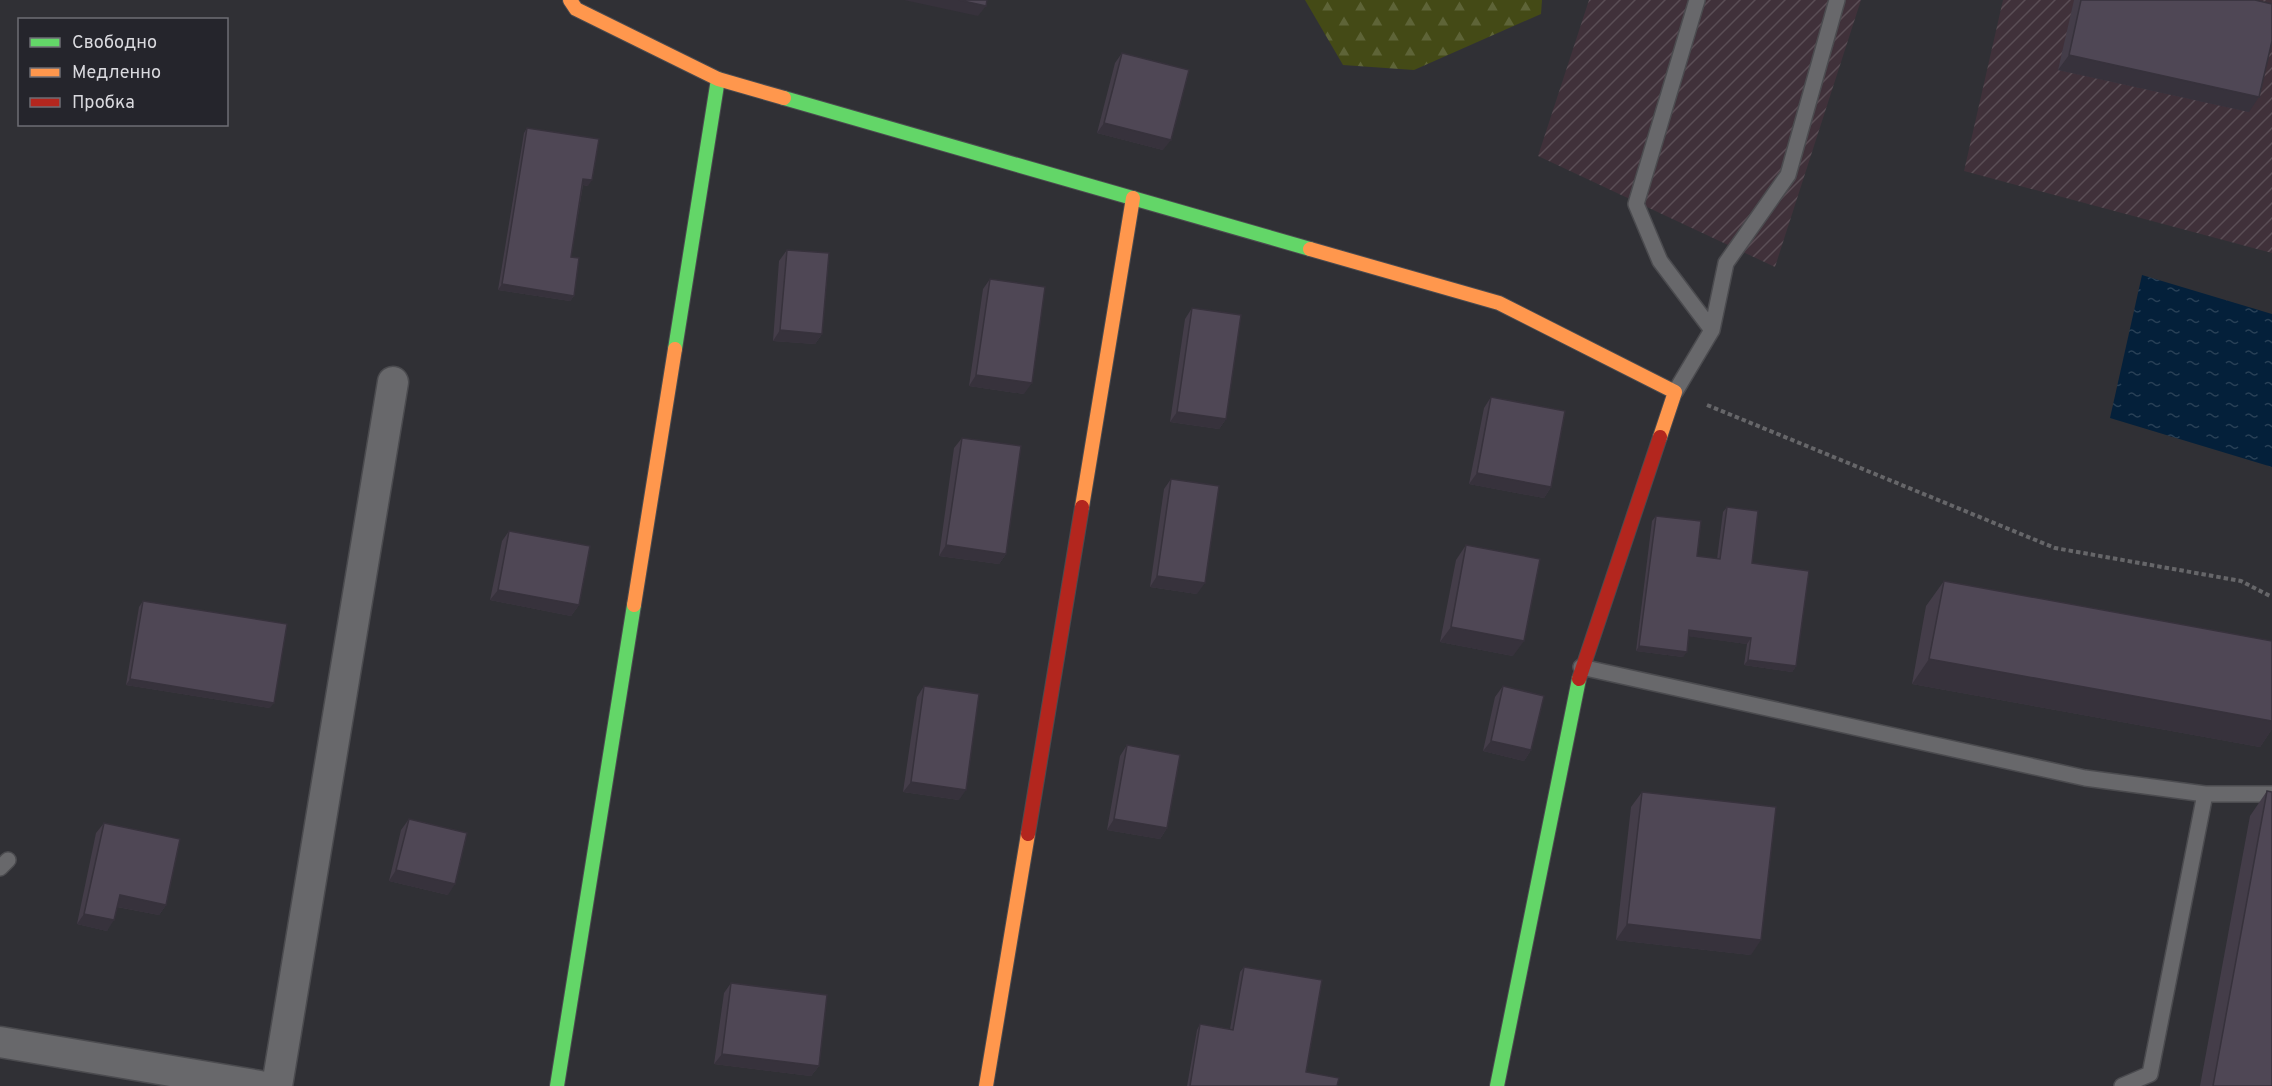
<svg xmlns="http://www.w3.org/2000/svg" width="2272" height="1086" font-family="Overpass,sans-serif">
  <defs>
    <pattern id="industrial-furrows" width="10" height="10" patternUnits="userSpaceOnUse" patternTransform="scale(1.5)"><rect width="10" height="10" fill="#40313a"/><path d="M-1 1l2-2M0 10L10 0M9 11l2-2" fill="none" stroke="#5b4e56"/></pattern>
    <pattern id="forest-firs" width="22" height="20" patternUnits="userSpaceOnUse" patternTransform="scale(1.5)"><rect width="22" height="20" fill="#444a16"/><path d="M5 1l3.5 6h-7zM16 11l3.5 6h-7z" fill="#5e6437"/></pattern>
    <pattern id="water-ripples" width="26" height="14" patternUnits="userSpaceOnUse" patternTransform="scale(1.5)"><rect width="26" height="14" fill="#04203a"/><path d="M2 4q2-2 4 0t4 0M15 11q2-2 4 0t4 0" fill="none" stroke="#284056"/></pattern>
  </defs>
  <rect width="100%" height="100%" fill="#303035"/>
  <!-- industrial -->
  <path fill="url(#industrial-furrows)" d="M1589,0H1861L1775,267L1538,156Z
    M2003,0H2272V253L1964,171Z"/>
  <!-- forest -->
  <path fill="url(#forest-firs)" d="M1305,0H1542L1541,14L1414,70L1343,65Z"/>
  <!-- water -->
  <path fill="url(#water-ripples)" d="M2142,275L2272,314V467L2110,418Z"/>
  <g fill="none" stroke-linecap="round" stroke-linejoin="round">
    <defs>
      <path id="lane" d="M1697,0L1636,204L1660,261L1712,330
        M1675,392L1712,330L1726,263L1788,175L1837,0
        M1581,667L2085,778L2205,794H2272
        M0,868L8,860
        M2122,1086L2150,1074L2205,794"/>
      <path id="street" d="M0,1042L260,1086
        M277,1086L393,382"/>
      <path id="fast" d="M784,98L1310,249
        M675,349L718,79
        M557,1086L634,605
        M1497,1086L1579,679"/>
      <path id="slow" d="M570,0L576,9L718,79L784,98
        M1310,249L1499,303L1675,392L1660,437
        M1082,507L1133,198
        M634,605L675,349
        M986,1086L1028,834"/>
      <path id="jam" d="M1579,679L1660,437
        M1028,834L1082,507"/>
    </defs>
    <!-- lane casing -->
    <use href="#lane" stroke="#4b4b4f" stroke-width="18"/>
    <!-- street casing -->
    <use href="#street" stroke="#4b4b4f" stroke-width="33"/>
    <!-- fast casing -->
    <use href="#fast" stroke="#4b4b4f" stroke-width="16"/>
    <!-- slow casing -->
    <use href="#slow" stroke="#4b4b4f" stroke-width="16"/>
    <!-- jam casing -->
    <use href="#jam" stroke="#4b4b4f" stroke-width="16"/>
    <!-- path -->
    <path stroke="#666669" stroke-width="4" stroke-dasharray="4.5 3" stroke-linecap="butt" d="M1707,405L2055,548L2241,581L2272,597"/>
    <!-- lane -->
    <use href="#lane" stroke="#68686b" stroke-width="15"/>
    <!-- street -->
    <use href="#street" stroke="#68686b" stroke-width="30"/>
    <!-- fast -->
    <use href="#fast" stroke="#63d668" stroke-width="14"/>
    <!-- slow -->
    <use href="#slow" stroke="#ff974d" stroke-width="14"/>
    <!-- jam -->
    <use href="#jam" stroke="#b3261e" stroke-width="14"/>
  </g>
  <!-- wall -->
  <path fill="#443d49" d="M2074,0H2255L2249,112L2058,70Z
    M1122,53L1163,150L1097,133L1115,63Z
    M527,128L588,186L583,185L571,257L574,296L570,301L498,290L524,133Z
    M787,250L822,334L815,344L773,341L779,261Z
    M990,279L1024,394L969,386L983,289Z
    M1192,308L1226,419L1219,429L1170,422L1185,319Z
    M1491,397L1551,487L1544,498L1469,484L1484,408Z
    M962,438L1006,554L999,564L939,556L954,448Z
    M1171,479L1197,594L1150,587L1164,489Z
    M1727,507L1796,666L1792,672L1744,665L1747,644L1689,636L1683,657L1636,651L1652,521L1656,516L1697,556L1717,559L1723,512Z
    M509,531L579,605L571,616L490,600L502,541Z
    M1466,545L1513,656L1440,642L1456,560Z
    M1944,581L2272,641V729L2260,747L1912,684L1926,606Z
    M143,601L270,708L126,685L139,607Z
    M924,686L959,800L903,792L917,697Z
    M1503,686L1531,750L1524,761L1483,751L1495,697Z
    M1127,745L1167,828L1160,839L1107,830L1120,756Z
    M2267,791L2272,1086H2200L2250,816Z
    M1642,792L1751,955L1616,940L1631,807Z
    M409,819L448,895L389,881L401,830Z
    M104,823L166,905L159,915L117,907L107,931L77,924L96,833Z
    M1244,967L1306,1072L1337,1086H1187L1197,1030L1200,1024L1230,1029L1240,972Z
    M731,983L819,1066L811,1076L714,1064L724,993Z"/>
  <!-- shaded-wall -->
  <path fill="#37323c" d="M904,0H959L986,6L978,16Z
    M2069,55L2259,97L2249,112L2058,70Z
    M1104,123L1171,140L1163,150L1097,133Z
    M583,179L592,180L588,186L580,184Z
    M502,284L574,296L570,301L498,290Z
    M780,330L822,334L815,344L773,341Z
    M976,375L1032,383L1024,394L969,386Z
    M1177,412L1226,419L1219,429L1170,422Z
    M1477,473L1551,487L1544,498L1469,484Z
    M946,545L1006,554L999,564L939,556Z
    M1157,576L1205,583L1197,594L1150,587Z
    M498,590L579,605L571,616L490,600Z
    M1451,627L1524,641L1513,656L1440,642Z
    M1689,630L1751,638L1747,644L1686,636Z
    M1639,646L1687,652L1683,657L1636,651Z
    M1929,659L2272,721V729L2260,747L1912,684Z
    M1748,660L1796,666L1792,672L1744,665Z
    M130,679L274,703L270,708L126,685Z
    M1491,741L1531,750L1524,761L1483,751Z
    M911,782L966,790L959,800L903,792Z
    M1114,819L1167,828L1160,839L1107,830Z
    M396,870L455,884L448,895L389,881Z
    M120,895L166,905L159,915L113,906Z
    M84,914L114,920L107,931L77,924Z
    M1627,924L1761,940L1751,955L1616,940Z
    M722,1054L819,1066L811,1076L714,1064Z"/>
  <!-- building -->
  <path fill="#4f4755" stroke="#37323c" stroke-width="1.5" d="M959,0H987L986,6Z
    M2081,0H2255L2272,4V41L2259,97L2069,55Z
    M1122,53L1189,70L1171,140L1104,123Z
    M527,128L599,139L592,180L583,179L571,257L579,258L574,296L502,284Z
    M787,250L829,253L822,334L780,330Z
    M990,279L1045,287L1032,383L976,375Z
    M1192,308L1241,315L1226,419L1177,412Z
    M1491,397L1565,411L1551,487L1477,473Z
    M962,438L1021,446L1006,554L946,545Z
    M1171,479L1219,486L1205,583L1157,576Z
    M1727,507L1758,511L1752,563L1809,571L1796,666L1748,660L1751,638L1689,630L1687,652L1639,646L1656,516L1701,521L1697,556L1720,559Z
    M509,531L590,546L579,605L498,590Z
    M1466,545L1540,559L1524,641L1451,627Z
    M1944,581L2272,641V721L1929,659Z
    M143,601L287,624L274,703L130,679Z
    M924,686L979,694L966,790L911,782Z
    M1503,686L1544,696L1531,750L1491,741Z
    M1127,745L1180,755L1167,828L1114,819Z
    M2267,791L2272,792V1086H2213Z
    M1642,792L1776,807L1761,940L1627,924Z
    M409,819L467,833L455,884L396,870Z
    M104,823L180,839L166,905L120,895L114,920L84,914Z
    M1244,967L1322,980L1306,1072L1339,1078L1337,1086H1190L1200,1024L1233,1030Z
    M731,983L827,995L819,1066L722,1054Z"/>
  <!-- legend -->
  <rect x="18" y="18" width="210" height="108" fill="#25252c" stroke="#6d6d74" stroke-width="1.5"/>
  <rect x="30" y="38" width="30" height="9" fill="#63d668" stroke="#6d6d74" stroke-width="1.5"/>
  <text x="72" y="48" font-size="18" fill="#dadadf">Свободно</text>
  <rect x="30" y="68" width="30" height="9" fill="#ff974d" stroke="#6d6d74" stroke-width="1.5"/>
  <text x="72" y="78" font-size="18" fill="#dadadf">Медленно</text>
  <rect x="30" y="98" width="30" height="9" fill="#b3261e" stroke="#6d6d74" stroke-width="1.5"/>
  <text x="72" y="108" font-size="18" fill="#dadadf">Пробка</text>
</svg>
